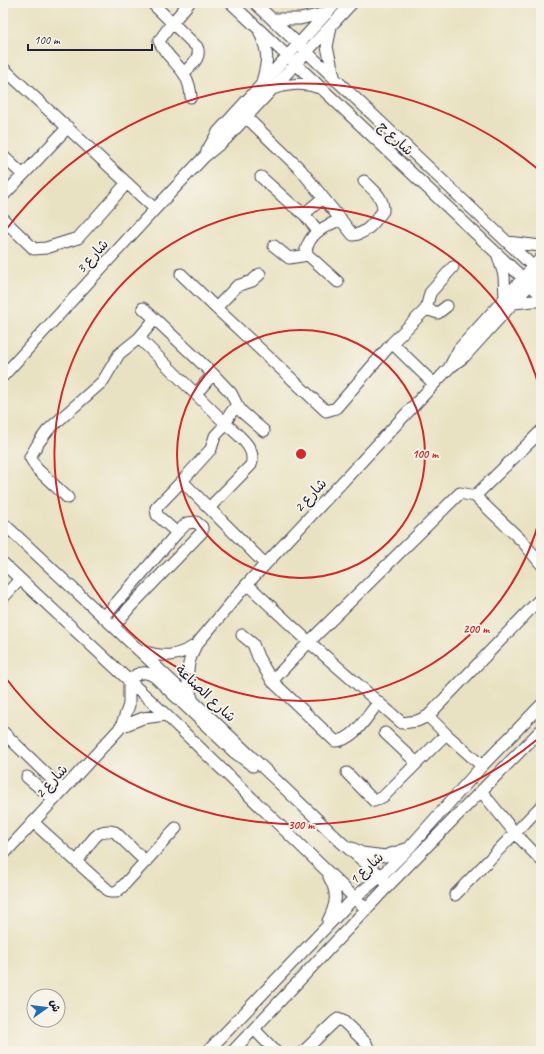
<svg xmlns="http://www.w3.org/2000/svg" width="544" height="1054" font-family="Caveat,'Playpen Sans Arabic',sans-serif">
  <rect width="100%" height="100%" fill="#f7f3e8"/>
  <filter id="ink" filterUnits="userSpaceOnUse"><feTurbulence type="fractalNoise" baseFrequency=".025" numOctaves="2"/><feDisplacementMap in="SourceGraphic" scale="8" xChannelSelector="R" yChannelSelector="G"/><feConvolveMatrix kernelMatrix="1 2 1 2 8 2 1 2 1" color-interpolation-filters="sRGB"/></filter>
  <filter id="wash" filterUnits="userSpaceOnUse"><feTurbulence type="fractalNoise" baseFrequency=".012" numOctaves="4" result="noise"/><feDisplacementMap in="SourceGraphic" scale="16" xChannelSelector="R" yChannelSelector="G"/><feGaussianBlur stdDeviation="0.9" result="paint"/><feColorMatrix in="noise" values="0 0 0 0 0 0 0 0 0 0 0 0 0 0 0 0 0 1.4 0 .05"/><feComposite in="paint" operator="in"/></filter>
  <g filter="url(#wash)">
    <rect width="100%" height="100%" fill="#e9e2c2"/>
  </g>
  <g filter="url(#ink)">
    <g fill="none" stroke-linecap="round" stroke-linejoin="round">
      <defs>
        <path id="minor" d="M152,3L197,47C202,58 191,65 184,73
          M189,3L172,23L159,41C170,64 189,67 191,97
          M231,3L541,295
          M255,3L541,274
          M272,19H300L326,13
          M331,27L327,47L335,80
          M260,33C269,53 268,61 262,82
          M3,68L155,209
          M272,89C289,84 303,82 320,88
          M246,117L301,170L353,235C367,234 375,221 383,211C384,197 373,190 364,181
          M207,151L218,132L336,3
          M3,156L23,175L68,127
          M261,177L292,205L304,214L318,231
          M3,196L23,175
          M304,214L323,198
          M3,219L34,249L46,248L78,238L126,184
          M507,242L541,246
          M274,246L289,258L308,255
          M498,256L504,275L505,298
          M181,274L216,308
          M260,274L252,281L237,286L216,308L326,411L336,408L392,343L434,384
          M338,282L308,255L306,250C311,231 325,227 341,219
          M514,303L533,301H541
          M143,308L155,319L139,338L226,424L230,414L237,405
          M426,309L438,313L447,306
          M155,319L213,374L231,393L237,405L242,412L264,431
          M392,343L426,309L430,293L453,267
          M452,366L465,356L534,280
          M3,376L155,209L204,157L226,139L352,3
          M196,394L213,374
          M475,496L541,431
          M68,498L37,469L30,457L39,442L48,430L103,381L119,354L139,338
          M209,508L251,465C257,448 238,435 226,424L215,436L211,449L182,481L265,564
          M3,523L193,701L342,843L381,876L388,886
          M3,563L166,715L366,909
          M247,584L309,642L402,723L417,721L428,716L446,734L482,766
          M3,598L20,579
          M104,617L177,533L157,515L156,508L182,481
          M114,626L130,607L202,532V527L196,522L187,523L177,533
          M242,635L253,644L258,657L272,681
          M142,651C163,658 177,657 196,645
          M193,701C185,681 186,664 196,645L247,584L434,384L449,368L459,349L541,258
          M378,703C367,716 354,741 335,741L272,681L309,642L460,493L475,496L523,542L541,564
          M428,716L541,598
          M121,727L129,705V681C137,672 145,670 155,677L234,752L253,766
          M3,732L63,790
          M385,733L417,763
          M347,773L374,801L384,796L446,734
          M27,777L54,800
          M481,791L515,833L541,806
          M33,822L110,892H116L122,887L176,828
          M352,848L362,853L385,856L406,849
          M3,855L121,727L143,718L166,715
          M77,862C83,854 93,835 102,832C106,830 111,831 115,832L146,862
          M455,895L515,833L541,860
          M328,921C336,905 339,894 329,877
          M254,1029L275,1051
          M208,1051L354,898L381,876L409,848L482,766L541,705
          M233,1051L388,886L541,730
          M304,1051L334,1022L338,1019L343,1021L366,1043L368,1048L367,1051"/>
      </defs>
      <!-- minor casing -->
      <use href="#minor" stroke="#403f4f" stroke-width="13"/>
      <!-- minor -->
      <use href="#minor" stroke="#fff" stroke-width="11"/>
    </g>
  </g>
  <!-- distance rings -->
  <g fill="none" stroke="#d62828" stroke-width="2">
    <circle cx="301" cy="454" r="124"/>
    <path d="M541 514A247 247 0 1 1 541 394"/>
    <path d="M539 738A371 371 0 0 1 5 677M5 231A371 371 0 0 1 539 170"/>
  </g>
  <g text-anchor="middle" stroke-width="4" stroke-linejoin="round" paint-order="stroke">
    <!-- street labels -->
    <g font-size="14" fill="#22223b" stroke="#f7f3e8">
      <text transform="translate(396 138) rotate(43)" y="5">شارع ج</text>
      <text transform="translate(92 256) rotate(-48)" y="5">شارع 3</text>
      <text transform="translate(310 495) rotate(-47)" y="5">شارع 2</text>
      <text transform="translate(206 693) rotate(43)" y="5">شارع الصناعة</text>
      <text transform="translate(51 781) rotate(-47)" y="5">شارع 2</text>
      <text transform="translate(366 868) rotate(-42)" y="5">شارع 1</text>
    </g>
  </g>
  <circle cx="301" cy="454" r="6" fill="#d62828" stroke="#f7f3e8" stroke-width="2"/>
  <g font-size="12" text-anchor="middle" font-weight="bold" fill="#d62828" stroke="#f7f3e8" stroke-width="4" stroke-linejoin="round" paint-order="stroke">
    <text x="425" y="458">100 m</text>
    <text x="476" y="633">200 m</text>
    <text x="301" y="829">300 m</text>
  </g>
  <!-- margin -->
  <rect width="544" height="1054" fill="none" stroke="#f7f3e8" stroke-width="16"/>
  <!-- north arrow -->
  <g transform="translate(46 1008) rotate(76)"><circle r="19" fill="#f7f3e8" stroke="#a29fa3"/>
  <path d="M0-3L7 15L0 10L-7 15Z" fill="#1f6fb2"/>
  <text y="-6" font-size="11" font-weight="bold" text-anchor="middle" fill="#22223b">ش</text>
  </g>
  <!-- scale -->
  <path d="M28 44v6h124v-6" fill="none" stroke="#22223b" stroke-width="2"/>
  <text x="34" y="44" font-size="12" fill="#22223b" stroke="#f7f3e8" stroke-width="3" paint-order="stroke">100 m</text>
</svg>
